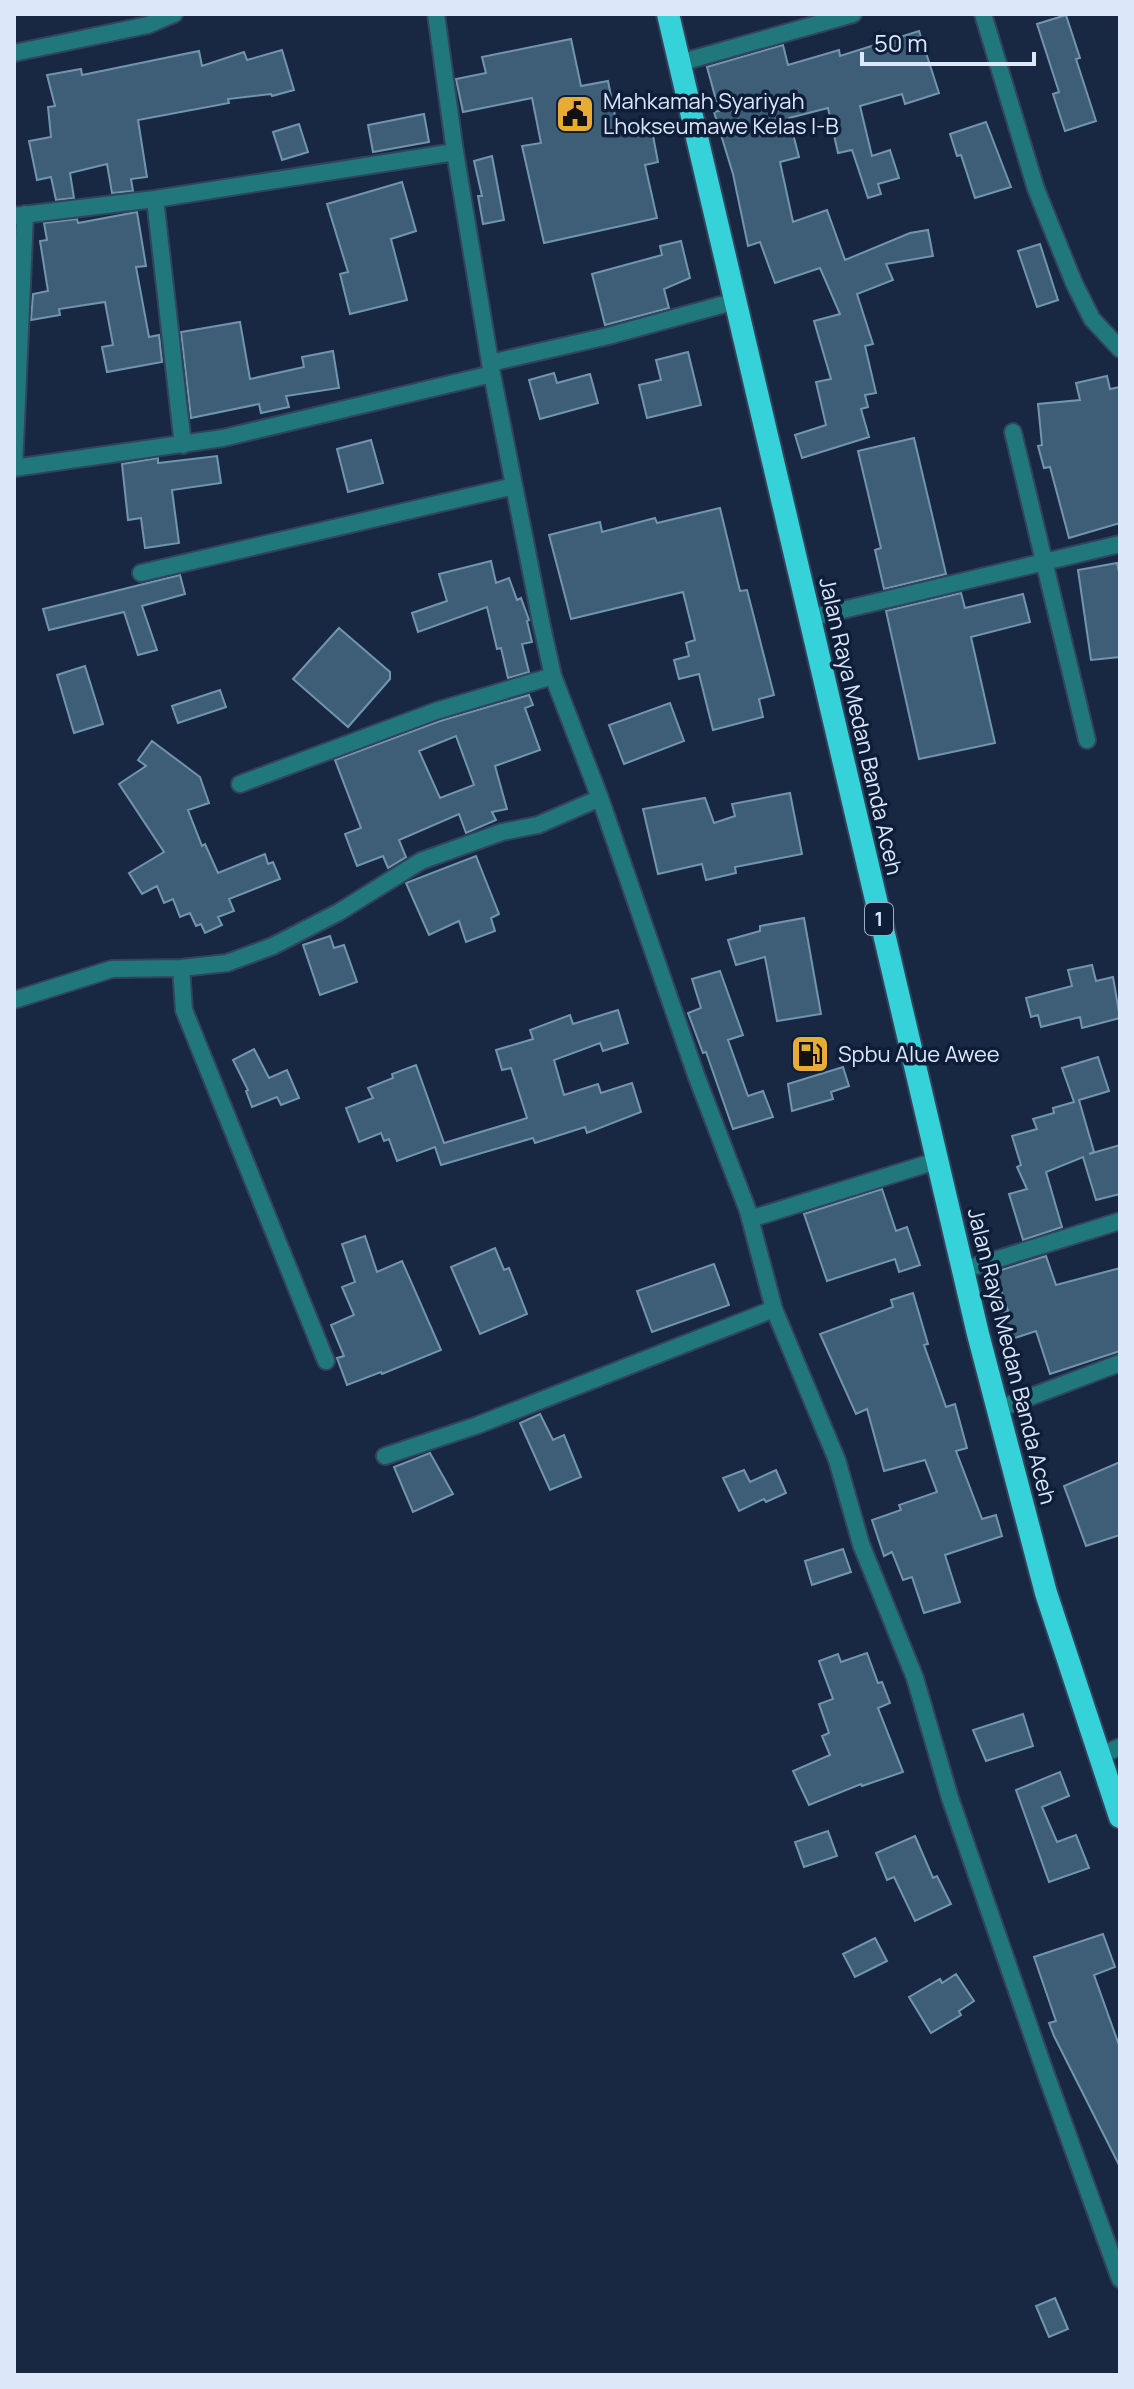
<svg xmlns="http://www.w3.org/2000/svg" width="1134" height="2389" font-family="Manrope,sans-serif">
  <rect width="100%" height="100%" fill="#182842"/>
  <!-- building -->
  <path fill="#3d5e76" stroke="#7295af" stroke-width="2" fill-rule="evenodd" d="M1066,15L1080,58L1076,59L1096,121L1065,131L1053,94L1059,92L1037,24Z
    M919,31L939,93L905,104L902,94L860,106L872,156L890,150L899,178L878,184L881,194L868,198L852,150L838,153L828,108L789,118L799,157L780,162L793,222L827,210L845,260L910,233L928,230L933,256L886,264L893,280L857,294L873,344L865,346L876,393L865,395L868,407L861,409L869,437L802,458L795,435L826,425L816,382L831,379L814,321L840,314L820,268L775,283L760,242L748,246L733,174L714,112L719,111L707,67L783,45L788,65L839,50L840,56Z
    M571,39L581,86L608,81L618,131L651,125L658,162L645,165L657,218L544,243L522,146L541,143L532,98L463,112L456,79L486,73L482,57Z
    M282,50L294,90L272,96L271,94L228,99L229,103L138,120L147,177L131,179L133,191L112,193L107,164L70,173L74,198L56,200L51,177L37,180L29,141L51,137L48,107L55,106L47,75L81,69L82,75L199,51L202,66L244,52L247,60Z
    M424,114L429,142L373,152L368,125Z
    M986,122L1011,187L975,198L961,155L957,156L950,134Z
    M299,124L308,152L282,160L273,132Z
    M492,156L504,220L483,224L478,196H482L474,161Z
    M402,182L416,231L391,239L407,300L350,314L340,274L348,272L327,204Z
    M137,212L146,266L136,267L149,337L159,335L162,362L107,372L102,347L113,345L105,302L59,309L60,315L31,320L33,294L48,291L40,241L47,240L44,223L77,219L78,223Z
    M681,241L690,278L664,289L669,308L605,325L592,274L662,255L660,246Z
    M1040,244L1058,300L1037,307L1018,251Z
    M240,322L250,379L304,367L302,357L333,351L339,388L286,396L289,407L261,413L259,404L191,418L181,332Z
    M688,352L701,405L647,418L639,385L661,380L656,360Z
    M554,373L557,383L590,374L598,403L540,419L529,380Z
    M1107,376L1110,389L1120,387V523L1069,538L1050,467L1044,468L1038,446L1042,445L1038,404L1080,400L1076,383Z
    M914,438L946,574L884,589L875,550L881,548L858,451Z
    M371,440L383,483L348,492L337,449Z
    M217,456L221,483L172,490L179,543L145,548L141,518L128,520L122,464L158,458V463Z
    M720,508L740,591L747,590L774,695L759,699L763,717L713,730L699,674L679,679L674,660L689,656L686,643L695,640L683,592L571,619L549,535L600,522L602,532L655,518L657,523Z
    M491,561L496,583L509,578L517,600L521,598L529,620L527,621L532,642L522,644L529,672L508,678L501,648L497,649L487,607L418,632L412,613L447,601L439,574Z
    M1117,563L1120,576V657L1091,660L1078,570Z
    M180,575L185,594L142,606L157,650L138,655L124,612L49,630L43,609Z
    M961,593L965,608L1023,594L1030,622L971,637L995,743L919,759L886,611Z
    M339,628L390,672V679L348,727L293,679Z
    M85,666L103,724L74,733L57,675Z
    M220,690L226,707L178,723L172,706Z
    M529,695L533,705L525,708L540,750L495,766L507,809L492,812L496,820L466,833L459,814L399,840L406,857L388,868L383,856L357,866L345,834L361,828L335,760L440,721ZM456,736L474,785L440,798L419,751Z
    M670,703L684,741L624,764L609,725Z
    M152,741L200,777L209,803L188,810L202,846L205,844L218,873L265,854L268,864L273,862L280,879L229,899L234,911L218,917L222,925L205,933L201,924L196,926L190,913L180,917L173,899L164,903L157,886L142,894L129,873L164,852L119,784L146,766L138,760Z
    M790,793L802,854L735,867L736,873L706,880L702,864L658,874L643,809L705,798L714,823L735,816L732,804Z
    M476,856L499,914L491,918L495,931L466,942L459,921L429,935L406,883Z
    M804,918L821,1014L777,1021L765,957L736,965L728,940L760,931V926Z
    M330,936L334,948L344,945L357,982L320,995L303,945Z
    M1092,965L1096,981L1113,977L1120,1018L1082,1028L1080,1017L1041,1027L1038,1015L1031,1017L1026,998L1072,986L1068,970Z
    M720,971L743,1035L728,1040L748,1096L763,1091L773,1117L733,1129L706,1052L703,1053L688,1013L701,1008L692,979Z
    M618,1010L628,1043L603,1051L600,1043L554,1060L564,1095L598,1084L601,1093L632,1083L641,1112L587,1133L585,1127L535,1143L533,1138L441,1165L435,1147L397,1161L389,1139L384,1141L381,1133L359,1142L346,1108L373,1098L368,1088L393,1078L392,1074L416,1065L444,1143L527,1118L511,1068L502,1070L496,1050L533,1039L530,1030L570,1015L573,1024Z
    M254,1049L269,1078L287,1070L299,1098L281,1105L277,1097L252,1107L246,1091L248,1090L233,1060Z
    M1098,1057L1109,1091L1079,1100L1094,1152L1089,1154L1120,1145V1194L1096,1200L1083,1157L1046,1172L1062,1227L1023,1240L1009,1194L1027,1189L1017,1167L1021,1165L1012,1136L1037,1129L1033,1119L1054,1113L1053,1108L1074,1102L1062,1068Z
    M843,1067L849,1086L831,1092L833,1099L792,1111L788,1084Z
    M882,1189L896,1231L907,1227L920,1265L899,1272L895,1259L827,1281L804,1214Z
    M365,1236L377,1272L402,1261L441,1350L382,1374L381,1372L347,1385L337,1358L344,1356L331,1325L354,1315L342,1287L355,1282L342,1244Z
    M495,1248L504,1270L509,1268L527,1314L480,1334L451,1267Z
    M1046,1256L1056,1285L1120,1268V1351L1050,1374L1036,1331L1009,1340L1000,1314L1008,1311L995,1272Z
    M714,1264L729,1305L652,1332L637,1291Z
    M913,1293L928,1344L924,1345L946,1407L955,1404L967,1448L956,1451L982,1519L996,1515L1002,1536L945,1555L960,1602L924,1613L912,1577L903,1580L892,1552L884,1556L872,1520L901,1510L899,1505L937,1492L925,1460L884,1471L867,1409L856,1414L820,1334L893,1307L891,1300Z
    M540,1414L553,1440L564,1435L581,1477L550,1490L520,1423Z
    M430,1453L453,1494L413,1512L394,1467Z
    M1120,1462V1535L1086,1546L1064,1486Z
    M744,1470L750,1482L776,1470L786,1493L766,1502L764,1499L739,1511L723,1478Z
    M843,1549L851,1572L812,1585L805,1561Z
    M867,1653L878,1683L882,1682L890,1703L878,1708L903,1772L862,1786L861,1784L809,1805L793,1771L830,1755L822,1736L829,1733L819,1704L833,1699L819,1661L838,1654L841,1662Z
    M1023,1714L1033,1746L986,1761L973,1730Z
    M1060,1772L1069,1796L1042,1807L1057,1842L1076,1835L1089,1868L1049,1882L1016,1790Z
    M828,1831L837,1856L804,1867L795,1842Z
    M915,1836L933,1878L937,1876L951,1904L915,1921L894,1877L887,1880L876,1853Z
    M1103,1934L1115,1967L1094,1975L1120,2048V2167L1054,2036L1049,2023L1056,2021L1034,1957Z
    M875,1938L887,1961L855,1977L843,1954Z
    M956,1974L974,2001L959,2011L961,2015L931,2033L909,1997L940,1979L942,1983Z
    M1055,2298L1068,2329L1049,2337L1036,2306Z"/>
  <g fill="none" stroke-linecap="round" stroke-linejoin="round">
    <defs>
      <path id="minor" d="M983,14L1036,189L1074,283L1092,319L1120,349
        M14,53L148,25L174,14
        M679,63L853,14
        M155,199L183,445
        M25,214L14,468L223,438L492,374
        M14,216L155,199L455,152
        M490,363L608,336L736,301
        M1013,432L1087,740
        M141,573L514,486
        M809,618L1120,544
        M240,784L436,711L553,676
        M600,798L696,1075L748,1211L774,1309L837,1460L861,1544L915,1678L950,1798L1043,2066L1120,2279
        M181,968L184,1010L326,1361
        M14,1000L112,969L181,968L227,963L273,946L339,912L421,861L502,832L538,825L600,798L553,676L541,622L492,374L455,152L436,14
        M750,1219L936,1161
        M963,1270L1120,1221
        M998,1409L1120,1363
        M385,1456L478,1425L774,1309
        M1100,1755L1120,1747"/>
      <path id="trunk" d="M668,14L978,1334L1046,1593L1120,1817"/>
    </defs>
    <!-- minor casing -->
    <use href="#minor" stroke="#33435c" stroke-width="20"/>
    <!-- trunk casing -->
    <use href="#trunk" stroke="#33435c" stroke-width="26"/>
    <!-- minor -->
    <use href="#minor" stroke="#20787d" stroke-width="16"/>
    <!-- trunk -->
    <use href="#trunk" stroke="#36d2da" stroke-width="22"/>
  </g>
  <!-- icons -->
  <defs>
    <symbol id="civic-square" viewBox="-11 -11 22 22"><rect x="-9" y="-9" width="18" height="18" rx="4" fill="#e7ac36" stroke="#0e1e38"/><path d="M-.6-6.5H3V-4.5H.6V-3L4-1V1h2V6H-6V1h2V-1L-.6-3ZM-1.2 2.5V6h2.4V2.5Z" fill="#111"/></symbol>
    <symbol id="fuel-square" viewBox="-11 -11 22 22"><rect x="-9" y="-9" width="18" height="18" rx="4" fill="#e7ac36" stroke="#0e1e38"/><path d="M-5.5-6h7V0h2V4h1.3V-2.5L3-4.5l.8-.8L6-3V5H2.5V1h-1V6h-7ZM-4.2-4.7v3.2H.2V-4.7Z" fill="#111"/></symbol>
  </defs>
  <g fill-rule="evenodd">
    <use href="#civic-square" x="553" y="92" width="44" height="44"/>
    <use href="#fuel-square" x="788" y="1032" width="44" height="44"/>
  </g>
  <g text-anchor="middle" stroke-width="7" stroke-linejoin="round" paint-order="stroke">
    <!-- shield labels -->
    <rect fill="#0e1e38" stroke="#9eabc0" stroke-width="2" x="865" y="903" width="28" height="32" rx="6"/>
    <g font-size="20" font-weight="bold" fill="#dce7fa">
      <text x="879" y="926">1</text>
    </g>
    <!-- poi labels -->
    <g font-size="22" fill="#dce7fa" stroke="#0e1e38" text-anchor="start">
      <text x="603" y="109">Mahkamah Syariyah<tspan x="603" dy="25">Lhokseumawe Kelas I-B</tspan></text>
      <text x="838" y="1062">Spbu Alue Awee</text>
    </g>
    <!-- street labels -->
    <g font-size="22" fill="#dce7fa" stroke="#0e1e38">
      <text transform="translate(861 726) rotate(77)" y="8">Jalan Raya Medan Banda Aceh</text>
      <text transform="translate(1012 1356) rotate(76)" y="8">Jalan Raya Medan Banda Aceh</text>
    </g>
  </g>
  <!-- border -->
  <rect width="1134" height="2389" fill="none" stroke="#dce7fa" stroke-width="32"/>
  <!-- scale -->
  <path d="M862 52v12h172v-12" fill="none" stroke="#dce7fa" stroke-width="4"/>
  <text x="874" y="52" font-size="24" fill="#dce7fa" stroke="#0e1e38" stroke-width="6" paint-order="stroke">50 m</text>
</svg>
